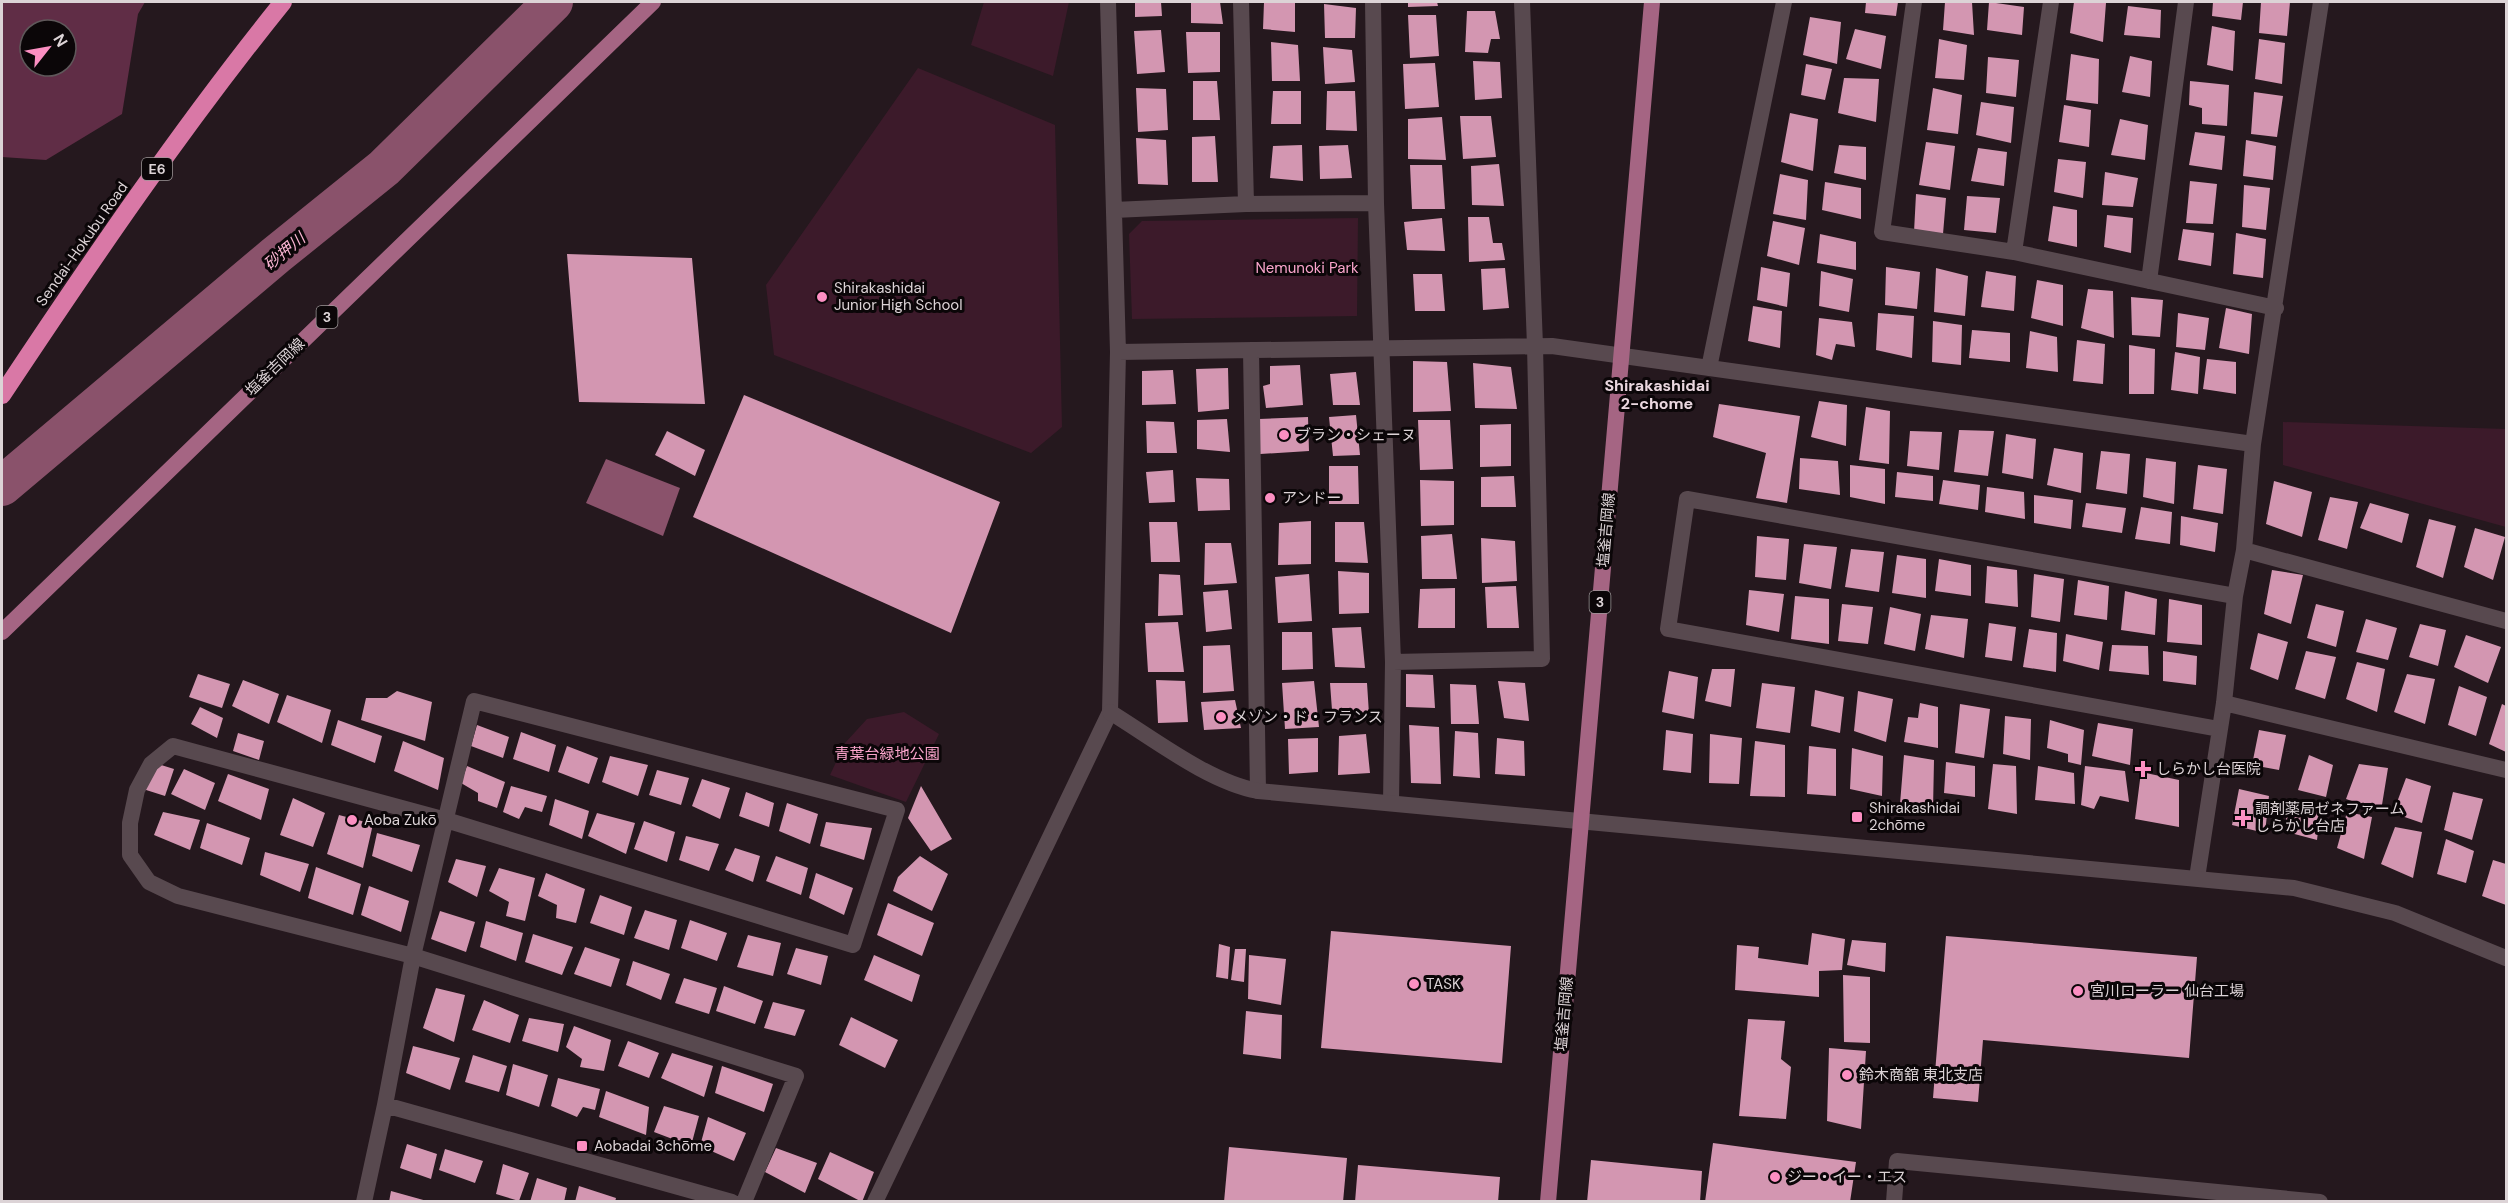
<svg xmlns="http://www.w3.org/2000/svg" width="2508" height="1203" font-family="'DM Sans','Noto Sans JP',sans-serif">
  <rect width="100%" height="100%" fill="#25181e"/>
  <!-- green -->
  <path fill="#3c1a2a" d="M984,2H1069L1053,76L971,45Z
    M918,68L1055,125L1062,427L1031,453L774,355L766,285Z
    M1358,218L1357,316L1132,319L1129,234L1142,221Z
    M2283,422L2506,429V527L2283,465Z
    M904,712L939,734L906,802L830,775L845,743L867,719Z"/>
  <!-- forest -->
  <path fill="#602d46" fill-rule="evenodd" d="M2,2H145L138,14L122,114L46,160L2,157ZM30,30H66V66H30Z"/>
  <!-- water -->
  <path fill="#8a526b" d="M606,459L680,488L663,536L586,503Z"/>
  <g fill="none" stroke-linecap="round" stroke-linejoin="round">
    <!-- river -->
    <path stroke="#8a526b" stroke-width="40" d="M2,486L276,255L384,168L553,2"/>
  </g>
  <!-- building -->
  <path fill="#d396b1" d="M1135,2H1161L1162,16L1135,17Z
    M1191,2H1220L1223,24L1191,23Z
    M1264,2H1295V32L1263,29Z
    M1408,2H1437L1438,6L1408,7Z
    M1866,2H1898L1896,16L1865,13Z
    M1945,2H1972L1974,35L1943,30Z
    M1989,2L2024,7L2022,35L1987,30Z
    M2074,2L2106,3L2103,42L2070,33Z
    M2213,2H2243L2241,20L2212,16Z
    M2261,2H2290L2287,36L2259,33Z
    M1324,4L1356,8L1355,38H1325Z
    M2128,6L2161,10L2160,38L2124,35Z
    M1467,11H1495L1500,39H1491L1488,53L1465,52Z
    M1408,15H1436L1439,56L1410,58Z
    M1810,17L1841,22L1837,64L1803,55Z
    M2212,26L2235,31L2233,71L2207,65Z
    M1855,29L1886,36L1881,69L1846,59Z
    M1161,30L1165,72L1137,74L1134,31Z
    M1186,32H1220V72L1188,73Z
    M1939,39L1967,45L1964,80L1935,78Z
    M2259,39L2285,43L2282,84L2255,79Z
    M1271,42L1298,45L1300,81H1272Z
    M1323,47L1352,50L1355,82L1325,84Z
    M2071,54L2099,59L2098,104L2066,100Z
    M2130,56L2152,61L2150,97L2122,92Z
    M1988,57L2019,60L2016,97L1986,93Z
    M1473,61L1500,62L1502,98L1475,100Z
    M1435,63L1439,107L1405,109L1403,64Z
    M1806,64L1832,69L1825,100L1801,95Z
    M1844,78L1879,79L1876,122L1838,113Z
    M1193,81H1217L1220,120H1193Z
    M2190,81L2229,85L2227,126L2202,124V108L2189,105Z
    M1136,88L1166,89L1168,130L1138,132Z
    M1933,88L1962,95L1958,134L1927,130Z
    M1273,91H1301V124H1271Z
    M1327,91H1355L1357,131L1326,130Z
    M2254,92L2283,96L2277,137L2251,134Z
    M1981,102L2014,107L2011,143L1976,135Z
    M2064,105L2091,110L2089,147L2059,142Z
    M1790,113L1818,119L1813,171L1781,162Z
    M1460,116H1491L1496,157L1463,159Z
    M1442,117L1446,160L1408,159V119Z
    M2120,119L2148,125L2145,160L2111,155Z
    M2195,132L2225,136L2222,170L2189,165Z
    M1215,136L1218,182H1192V137Z
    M1136,138L1166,140L1168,185L1138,184Z
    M2246,140L2276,146L2273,180L2243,176Z
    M1926,142L1955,146L1950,190L1919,185Z
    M1302,145L1303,181L1270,178L1273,146Z
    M1348,145L1352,178L1320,179L1319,146Z
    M1839,145L1866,147V180L1834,173Z
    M1978,148L2007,152L2004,186L1971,181Z
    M2058,159L2086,162L2083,198L2054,192Z
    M1499,164L1504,206L1472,205L1471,166Z
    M1410,165H1442L1445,209H1412Z
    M2105,172L2138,178L2133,207L2102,205Z
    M1780,174L1808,180L1806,220L1773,214Z
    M2190,181L2217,184L2213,224L2186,223Z
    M1825,182L1861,188V219L1822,210Z
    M2244,185L2270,188L2266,230L2242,227Z
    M1916,194L1946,198L1943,234L1914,232Z
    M1967,196L2000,198L1996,233L1964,230Z
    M2053,206L2077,210V247L2048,241Z
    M2107,215L2133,218L2131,253L2104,247Z
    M1468,217H1489L1493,243H1502L1505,260L1469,262Z
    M1442,218L1445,251L1407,250L1404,222Z
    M1773,221L1805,228L1799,265L1767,256Z
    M2183,229L2214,233L2211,266L2178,260Z
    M2236,233L2266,239L2263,278L2233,274Z
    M1820,234L1856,242V270L1817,263Z
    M567,254L692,258L705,404L579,402Z
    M1761,267L1790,273L1787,307L1757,300Z
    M1886,267L1920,272L1917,309L1885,305Z
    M1505,268L1509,308L1483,310L1481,269Z
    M1936,268L1968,276L1965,316L1934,312Z
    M1821,271L1853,279L1849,312L1819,306Z
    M1986,271L2016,276L2014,311L1981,307Z
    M1413,274H1442L1445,311H1415Z
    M2037,280L2063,285V326L2031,318Z
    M2088,289L2113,291L2114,338L2081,328Z
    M2131,297L2163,300L2160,337L2132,335Z
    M1753,306L1782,311L1780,348L1748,341Z
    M2226,308L2252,314L2249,354L2219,348Z
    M1878,313L1914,316L1912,358L1876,350Z
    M2178,313L2209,318L2205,350L2176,347Z
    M1819,318L1852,322L1855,347L1836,344L1832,360L1816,355Z
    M1933,321L1962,325L1961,365L1932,362Z
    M1972,330L2010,333V362L1969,358Z
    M2030,331L2057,337L2058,372L2026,368Z
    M2077,340L2105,344L2103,384L2073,381Z
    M2129,345L2155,349L2154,394H2129Z
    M2175,352L2200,357L2198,394L2171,390Z
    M2207,359L2236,362V394L2203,389Z
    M1413,361L1447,362L1451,411L1413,412Z
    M1473,363L1511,367L1517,409L1475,408Z
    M1300,365L1303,405L1266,408L1263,386L1270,384V366Z
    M1228,368L1229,409L1198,412L1196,369Z
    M1173,370L1176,404L1142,405V371Z
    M1356,372L1360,405H1333L1330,374Z
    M744,395L1000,502L951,633L693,517Z
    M1819,401L1847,405L1846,446L1811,437Z
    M1719,404L1800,416L1787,503L1756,498L1766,453L1713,437Z
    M1866,407L1890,411L1889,464L1859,460Z
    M1356,415L1360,455L1333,456L1329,417Z
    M1308,417L1309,451L1260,454L1259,419Z
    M1227,419L1230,452L1197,449V420Z
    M1418,420H1450L1453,469L1420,470Z
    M1146,421L1174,422L1177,453H1147Z
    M1511,424V466L1480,467V425Z
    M1959,430L1994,431L1988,476L1954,472Z
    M667,431L705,450L695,476L655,455Z
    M1910,431L1942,432L1939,470L1907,466Z
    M2006,434L2036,439L2033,479L2002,473Z
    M2054,448L2083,453L2081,493L2047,485Z
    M2101,451L2130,454L2127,494L2096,489Z
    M1800,458L1838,461L1840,495L1799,489Z
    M2146,458L2176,462L2174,504L2143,497Z
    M1850,465L1885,469V504L1850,497Z
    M2198,465L2227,469L2223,514L2193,509Z
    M1329,466H1358L1359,504H1329Z
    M1173,470L1175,502L1149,503L1146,472Z
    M1897,472L1933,476V501L1895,497Z
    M1514,476L1516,507H1481V477Z
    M1196,478L1229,479L1230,510L1198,511Z
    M1420,480L1454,481V525L1421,526Z
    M1943,480L1980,485L1978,510L1939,504Z
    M2274,481L2312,492L2302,537L2266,524Z
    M1987,487L2024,492L2025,519L1985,512Z
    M2034,495L2073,500L2071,529L2034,523Z
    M2330,497L2358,502L2347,549L2318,540Z
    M2086,503L2126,508L2122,533L2082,527Z
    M2370,503L2409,514L2402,543L2360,528Z
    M2141,507L2172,512L2170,544L2135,539Z
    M2181,516L2218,523L2215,552L2180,545Z
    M2429,519L2456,526L2443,578L2416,567Z
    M1311,521V564L1278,565L1279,523Z
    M1149,522H1177L1180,562H1151Z
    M1335,522H1364L1368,563L1335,562Z
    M2475,528L2505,537L2493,580L2464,567Z
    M1452,534L1457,579H1422L1421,536Z
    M1757,536L1789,539L1786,580L1755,577Z
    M1481,538L1515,541L1517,581L1482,583Z
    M1205,543H1231L1237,583L1204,585Z
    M1804,544L1837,547L1831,589L1799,583Z
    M1851,549L1884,552L1879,592L1845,587Z
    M1897,555L1926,559V598L1892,593Z
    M1939,559L1971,565V596L1935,591Z
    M1987,566L2017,570L2018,607L1985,603Z
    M2272,570L2303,575L2291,624L2264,614Z
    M1338,571L1369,573V613L1339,614Z
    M1159,574L1180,575L1183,615L1158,616Z
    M1309,574L1312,621L1278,623L1275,577Z
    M2034,574L2064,579L2060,622L2031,617Z
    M2078,580L2109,586L2107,620L2074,615Z
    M1516,586L1519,628H1487L1485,587Z
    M1455,588V628H1418L1420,589Z
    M1228,590L1232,629L1206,632L1203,592Z
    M1749,590L1784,594L1779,632L1746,625Z
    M2125,591L2157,599L2155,635L2121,630Z
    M1795,596L1829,599V644L1791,639Z
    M2169,599L2202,605V645L2167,642Z
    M1842,604L1873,607L1868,644L1838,641Z
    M2316,604L2344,611L2336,647L2307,638Z
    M1890,607L1921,614L1915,651L1884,644Z
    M1931,615L1968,619L1964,658L1925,649Z
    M2366,619L2397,628L2388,660L2356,652Z
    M1178,622L1184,672H1148L1145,623Z
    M1989,623L2016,627L2012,661L1985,657Z
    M2420,624L2446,630L2438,666L2409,657Z
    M1361,627L1365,668L1335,667L1332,628Z
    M2029,629L2057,633L2056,672L2023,667Z
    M1282,632H1312L1313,669L1282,670Z
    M2258,633L2288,642L2278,680L2250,669Z
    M2066,634L2103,642L2099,670L2063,661Z
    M2466,635L2501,647L2488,683L2454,667Z
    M1230,645L1234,691L1203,693V646Z
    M2112,645L2148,646L2149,675L2109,671Z
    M2163,651L2197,656L2196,685L2163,681Z
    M2306,651L2336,657L2325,699L2295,689Z
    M2357,662L2385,669L2377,712L2346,699Z
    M1712,669H1735L1731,707L1705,701Z
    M1669,671L1698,677L1694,719L1662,712Z
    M198,674L230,684L222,708L189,697Z
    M1406,674L1433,675L1435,708L1406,707Z
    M2407,674L2435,679L2425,724L2394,712Z
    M243,680L279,694L269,724L232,706Z
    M1156,680L1185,681L1188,722L1158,723Z
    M1314,681L1319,727L1285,729L1282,683Z
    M1498,681L1525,683L1529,721L1504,718Z
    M1330,683H1367L1369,714L1332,710Z
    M1762,683L1795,687L1790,733L1756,728Z
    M1450,684L1476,685L1479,724H1451Z
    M2459,686L2487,697L2476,736L2448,725Z
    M1815,690L1844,697L1840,733L1811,726Z
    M397,691L432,702L425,741L361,720L366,698H387Z
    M1858,691L1893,699L1886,742L1854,731Z
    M287,695L331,710L322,743L277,722Z
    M1235,700L1241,728L1204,730L1201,702Z
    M1920,703L1938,707V748L1904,742L1908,717L1918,718Z
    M1960,704L1990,709L1984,758L1955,753Z
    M2502,704L2506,706V752L2489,744Z
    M200,707L223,718L217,738L191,724Z
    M2005,716L2031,719L2030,760L2003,754Z
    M338,720L382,736L375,763L331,745Z
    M2050,720L2084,730L2081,765L2068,762V754L2047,748Z
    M2098,723L2133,729L2130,765L2092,756Z
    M477,725L509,737L503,758L471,746Z
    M1409,725L1439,727L1441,784L1411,783Z
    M1666,730L1693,734L1691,773L1663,770Z
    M2259,730L2286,735L2279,770L2252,765Z
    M1455,731L1478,733L1480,778L1453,776Z
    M521,732L556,745L549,772L513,759Z
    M238,733L264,741L259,760L233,751Z
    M1366,734L1370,773L1338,775L1339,736Z
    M1710,734L1742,738L1739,784L1709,783Z
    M1318,738V772L1289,774L1288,739Z
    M1497,738L1524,741L1525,776L1495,774Z
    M403,741L444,758L438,790L394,771Z
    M1755,741L1785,745V797L1750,796Z
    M567,746L598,758L589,784L558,772Z
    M1809,746L1836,749V796L1807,794Z
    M1852,748L1883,756L1882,796L1850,789Z
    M1904,755L1934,760L1933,810L1900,804Z
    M2309,755L2333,765L2326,797L2298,790Z
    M610,756L648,765L638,796L602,782Z
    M1946,762L1975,766V797L1944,793Z
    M158,764L174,769L165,796L143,789Z
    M1993,764L2016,766L2017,814L1988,809Z
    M2359,764L2388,768L2381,811L2346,799Z
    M467,766L505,782L497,808L478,801V793L461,783Z
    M2038,766L2074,773L2075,804L2035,800Z
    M2085,766L2125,771L2129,802L2100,796L2094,809L2081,805Z
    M184,769L215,783L205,810L171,794Z
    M657,770L689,778L681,805L649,795Z
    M2141,772L2179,780V827L2135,819Z
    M228,774L269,789L261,820L218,801Z
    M2406,778L2431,786L2422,823L2393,813Z
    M702,779L730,788L720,819L692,806Z
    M511,786L547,796L542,812L525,807L519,819L503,812Z
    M921,786L952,839L931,851L908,818Z
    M2239,789L2269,796L2265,833L2232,825Z
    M746,792L774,803L769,827L739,816Z
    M2453,792L2483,799L2472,840L2444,830Z
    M293,798L325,813L313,847L280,835Z
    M555,799L589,811L582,839L549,825Z
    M2291,799L2321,806L2317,840L2283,831Z
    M787,803L818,814L810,844L779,831Z
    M163,812L200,820L190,850L154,835Z
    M2347,812L2372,817L2364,859L2337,848Z
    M597,813L635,823L626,854L588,836Z
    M339,815L373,824L363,868L327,854Z
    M644,821L675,832L667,862L634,849Z
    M826,822L872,828L864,860L820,846Z
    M207,823L250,838L242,865L200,848Z
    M2395,827L2422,832L2413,878L2381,864Z
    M377,833L420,845L412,872L372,856Z
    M686,836L719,844L709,871L679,860Z
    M2446,839L2474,851L2466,883L2437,874Z
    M735,848L760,856L753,882L725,870Z
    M265,852L309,864L300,892L260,875Z
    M776,856L808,868L801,895L766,881Z
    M920,856L948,874L932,911L893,891L898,877Z
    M456,859L486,866L477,897L448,882Z
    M2493,860L2506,864V905L2482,896Z
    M316,867L361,884L353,915L308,898Z
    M499,868L535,878L525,921L506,916L509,902L489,891Z
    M546,873L585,889L576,923L556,918L557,905L538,896Z
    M816,873L853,888L844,915L809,898Z
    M369,886L409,901L401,932L361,915Z
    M600,895L632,907L624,935L590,923Z
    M888,903L934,923L922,956L877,935Z
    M645,910L677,920L669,950L634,938Z
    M440,911L475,922L466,952L431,939Z
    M690,920L727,933L717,961L681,948Z
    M486,921L523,933L516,961L480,947Z
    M1331,931L1511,946L1502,1063L1321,1048Z
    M1812,933L1845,939L1842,970L1819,971V997L1735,990L1737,945L1759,947L1758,958L1808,965Z
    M533,934L573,947L562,975L525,962Z
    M748,935L781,943L773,976L737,967Z
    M1946,936L2197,957L2189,1058L1983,1040L1978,1102L1933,1098Z
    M1852,940L1886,943L1885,972L1847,965Z
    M1219,944L1230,947L1228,979L1216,977Z
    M585,947L620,959L611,987L574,974Z
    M796,948L828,956L821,985L787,974Z
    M1235,949H1246L1244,982L1231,980Z
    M874,955L920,975L912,1002L864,980Z
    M1249,955L1286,959L1281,1005L1248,999Z
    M633,961L670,974L661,1000L626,985Z
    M1843,975L1870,977V1043L1844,1042Z
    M684,978L717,988L709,1014L675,1003Z
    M724,986L763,1001L755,1024L716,1011Z
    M436,988L465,995L454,1042L423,1028Z
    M484,1000L519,1015L510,1043L472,1030Z
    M773,1002L805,1010L795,1036L764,1028Z
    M1246,1011L1282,1015L1281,1059L1243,1054Z
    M851,1017L898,1040L885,1068L839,1045Z
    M529,1018L564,1024L558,1052L522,1041Z
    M1748,1019L1785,1021L1781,1059L1791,1067L1786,1119L1739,1116Z
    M574,1026L611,1040L604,1071L580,1067L582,1059L566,1047Z
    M628,1041L659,1053L649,1078L618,1066Z
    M413,1046L460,1058L450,1090L406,1073Z
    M1829,1048L1866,1051L1861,1129L1827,1121Z
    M672,1053L713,1066L704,1097L661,1078Z
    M473,1055L507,1066L499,1092L465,1082Z
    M513,1064L548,1075L539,1107L506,1095Z
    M722,1066L773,1084L764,1112L715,1093Z
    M558,1078L600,1089L595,1110L583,1107L577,1117L551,1106Z
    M606,1091L649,1107L646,1135L599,1117Z
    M664,1106L699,1116L691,1146L654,1132Z
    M708,1117L746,1133L734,1161L700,1146Z
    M1713,1143L1856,1162L1850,1202H1705Z
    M407,1144L437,1154L431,1179L400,1168Z
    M1229,1147L1347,1158L1343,1202H1224Z
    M776,1148L817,1163L805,1193L765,1172Z
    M445,1149L483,1161L475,1183L439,1170Z
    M830,1152L874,1172L862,1202L818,1179Z
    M1591,1160L1702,1171L1700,1202H1587Z
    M503,1164L529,1173L519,1201L496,1194Z
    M1358,1165L1500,1177L1498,1202H1355Z
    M537,1178L567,1188L564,1202H530Z
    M579,1186L616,1198L615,1202H575Z
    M391,1191L427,1201V1202H389Z"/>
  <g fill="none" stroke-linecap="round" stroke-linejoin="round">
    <!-- minor -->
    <path stroke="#58494f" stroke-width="16" d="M1241,2L1246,204
      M1373,2L1376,203L1393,662L1391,803
      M1914,2L1882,232L2014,252L2276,308
      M1114,210L1246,204L1376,203
      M2014,252L2051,2
      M2149,281L2186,2
      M1251,350L1258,791
      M1118,352L1552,346L2253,444L2244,550L2235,596L2224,703L2197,878
      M1709,368L1784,2
      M2253,444L2321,2
      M2244,550L2506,621
      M1393,662L1542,659L1535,346L1522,2
      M2224,703L2506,770
      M2219,729L1668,629L1687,499L2235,596
      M385,1105L732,1202
      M364,1202L385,1105L413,956L474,701L897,810L853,945L446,820L173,746L151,764L137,790L130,823V855L149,882L178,896L413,956L796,1076L744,1202
      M875,1202L1110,712L1118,352L1108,2
      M1894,1202L1897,1161L2320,1202"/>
    <!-- tertiary -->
    <path stroke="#58494f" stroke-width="16" d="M1110,712C1154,739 1209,782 1258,791L2294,888L2395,913L2506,958"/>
    <!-- primary -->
    <path stroke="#a56583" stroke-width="16" d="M2,632L653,2
      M1548,1202L1652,2"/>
    <!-- motorway -->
    <path stroke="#d978a6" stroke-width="18" d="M2,395C91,261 182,127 283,2"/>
  </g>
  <!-- markers -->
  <g fill="#fc8fc2" stroke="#0b0608" stroke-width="2">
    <circle cx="822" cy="297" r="6"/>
    <circle cx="1284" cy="435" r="6"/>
    <circle cx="1270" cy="498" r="6"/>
    <circle cx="1221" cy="717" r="6"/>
    <path d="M2140 760h6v6h6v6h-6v6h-6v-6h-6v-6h6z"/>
    <rect x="1851" y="811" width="12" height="12" rx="3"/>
    <path d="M2240 809h6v6h6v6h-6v6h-6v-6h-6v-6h6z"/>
    <circle cx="352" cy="820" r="6"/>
    <circle cx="1414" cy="984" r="6"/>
    <circle cx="2078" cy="991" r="6"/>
    <circle cx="1847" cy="1075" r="6"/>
    <rect x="576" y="1140" width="12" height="12" rx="3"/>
    <circle cx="1775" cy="1177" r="6"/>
  </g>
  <g text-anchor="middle" stroke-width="6" stroke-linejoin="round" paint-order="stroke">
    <!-- shield labels -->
    <g fill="#0b0608" stroke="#9d9698" stroke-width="1.5">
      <rect x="142" y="158" width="30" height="22" rx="4.5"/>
      <rect x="316.5" y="306" width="21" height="22" rx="4.5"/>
      <rect x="1589.5" y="591" width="21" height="22" rx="4.5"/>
    </g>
    <g font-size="14" font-weight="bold" fill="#dcd3d6">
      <text x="157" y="174">E6</text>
      <text x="327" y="322">3</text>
      <text x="1600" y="607">3</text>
    </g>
    <!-- street labels -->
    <g font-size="15" fill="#dcd3d6" stroke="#0b0608">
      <text transform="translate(82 244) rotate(-55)" y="5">Sendai-Hokubu Road</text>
      <text transform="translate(275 367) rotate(-44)" y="5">塩釜吉岡線</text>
      <text transform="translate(1606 530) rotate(-85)" y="5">塩釜吉岡線</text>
      <text transform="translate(1564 1014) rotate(-85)" y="5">塩釜吉岡線</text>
    </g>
    <!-- park labels -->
    <g font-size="15" fill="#fba5cc" stroke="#0b0608">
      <text x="1307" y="273">Nemunoki Park</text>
      <text x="887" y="759">青葉台緑地公園</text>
    </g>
    <!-- poi labels -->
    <g font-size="15" fill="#dcd3d6" stroke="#0b0608" text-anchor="start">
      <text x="834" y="293">Shirakashidai<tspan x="834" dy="17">Junior High School</tspan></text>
      <text x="1296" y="440">ブラン・シェーヌ</text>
      <text x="1282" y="503">アンドー</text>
      <text x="1233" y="722">メゾン・ド・フランス</text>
      <text x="2156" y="774">しらかし台医院</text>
      <text x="1869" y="813">Shirakashidai<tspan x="1869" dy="17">2chōme</tspan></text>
      <text x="2255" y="814">調剤薬局ゼネファーム<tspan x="2255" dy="17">しらかし台店</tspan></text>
      <text x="364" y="825">Aoba Zukō</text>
      <text x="1426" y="989">TASK</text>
      <text x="2090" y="996">宮川ローラー 仙台工場</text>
      <text x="1859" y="1080">鈴木商舘 東北支店</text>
      <text x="594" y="1151">Aobadai 3chōme</text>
      <text x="1787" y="1182">ジー・イー・エス</text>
    </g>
    <!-- water labels -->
    <g font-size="16" font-style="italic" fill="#fbb5d3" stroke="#0b0608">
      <text transform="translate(284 251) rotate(-40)" y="6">砂押川</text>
    </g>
    <!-- neighbourhood labels -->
    <g font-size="16" font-weight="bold" fill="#ead7df" stroke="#0b0608">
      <text x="1657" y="391">Shirakashidai<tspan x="1657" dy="18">2-chome</tspan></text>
    </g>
  </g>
  <!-- border -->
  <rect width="2508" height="1203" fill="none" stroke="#dcd3d6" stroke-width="6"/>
  <!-- north arrow -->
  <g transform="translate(48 48) rotate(59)"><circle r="28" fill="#0b0608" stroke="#5f585a" stroke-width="1.5"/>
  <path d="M0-4.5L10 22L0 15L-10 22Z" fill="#fc8fc2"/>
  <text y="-9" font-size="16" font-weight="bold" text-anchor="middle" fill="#dcd3d6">N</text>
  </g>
</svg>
